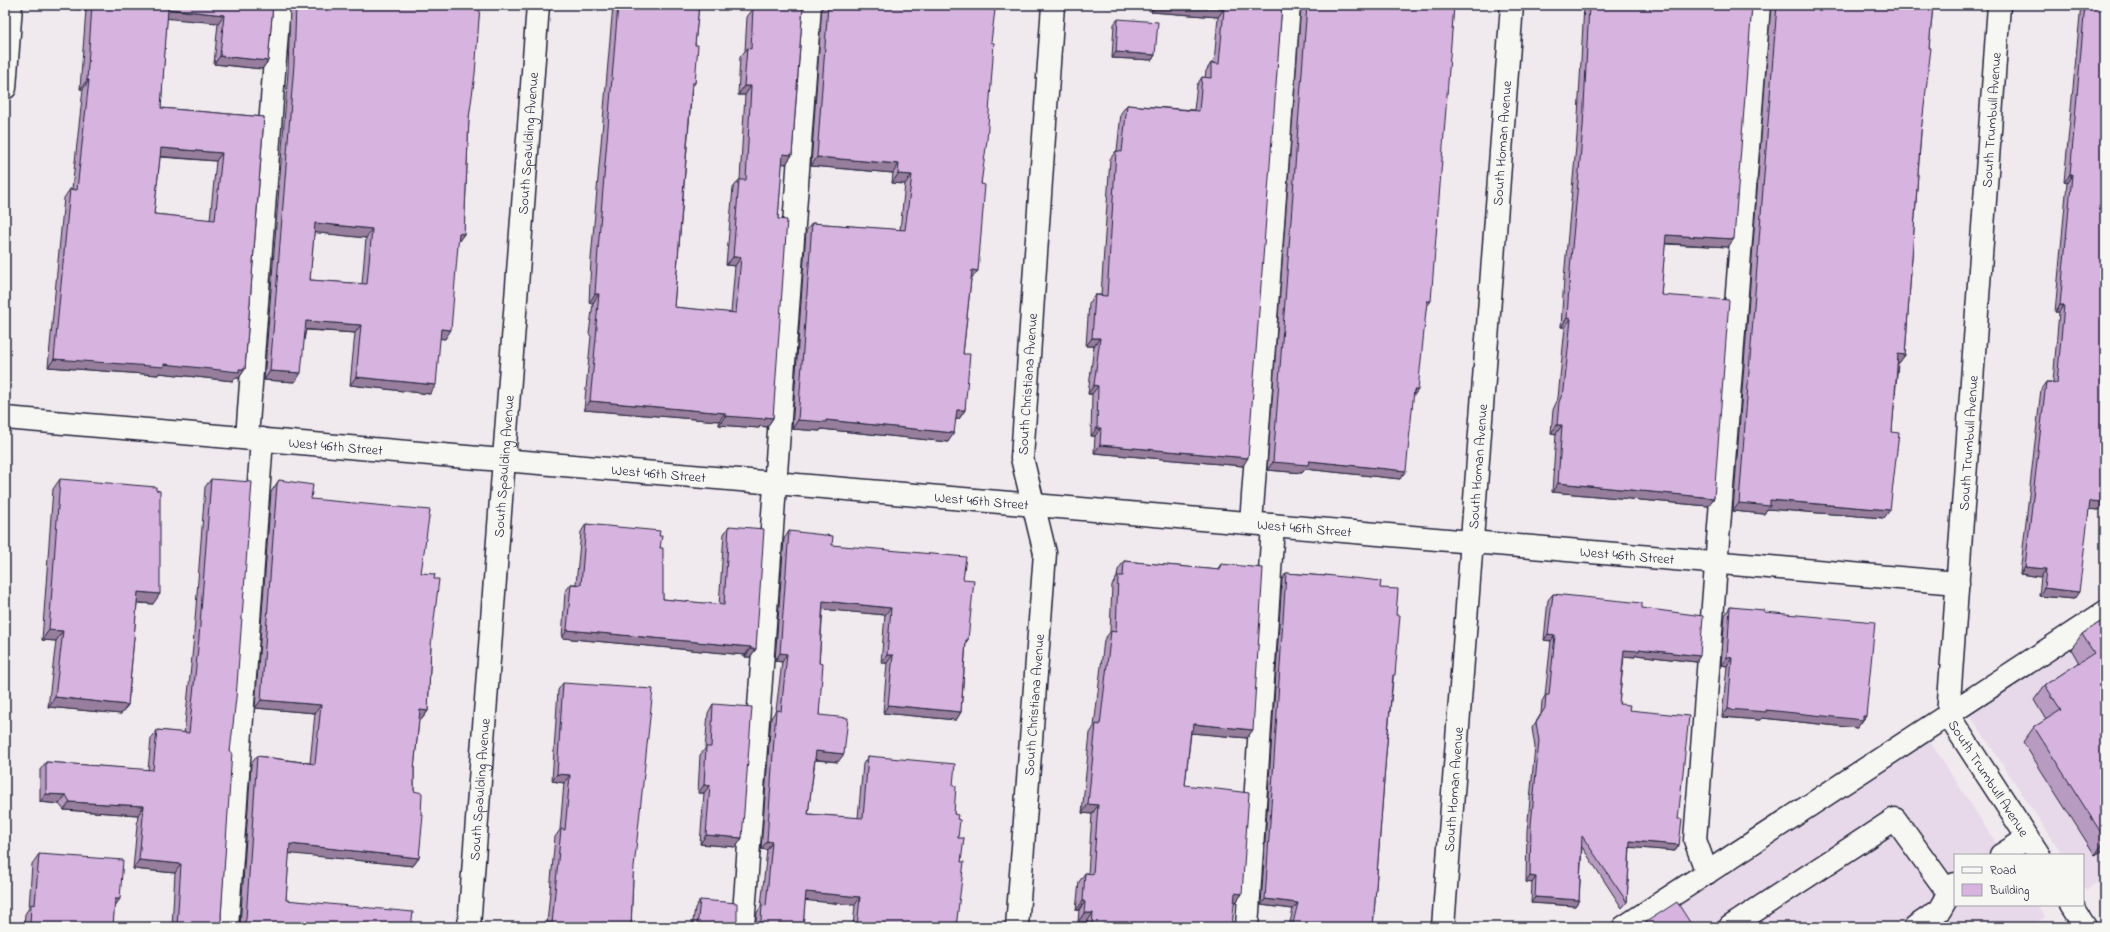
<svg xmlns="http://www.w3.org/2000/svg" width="2110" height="932" font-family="'Indie Flower',sans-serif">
  <rect width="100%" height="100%" fill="#f0e9ee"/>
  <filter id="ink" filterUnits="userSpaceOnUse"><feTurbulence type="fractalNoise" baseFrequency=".025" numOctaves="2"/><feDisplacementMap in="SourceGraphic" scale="8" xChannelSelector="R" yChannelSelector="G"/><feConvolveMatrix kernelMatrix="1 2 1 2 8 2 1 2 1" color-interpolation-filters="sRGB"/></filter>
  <g filter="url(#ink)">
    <!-- built -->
    <path fill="#e8d9ea" d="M2105,612V877L2086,890L2083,886V855H2063L1963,705Z
      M1923,731L2004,855H1955V905H2037L2045,917L2031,927H1624Z"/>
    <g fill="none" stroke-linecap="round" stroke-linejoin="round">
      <defs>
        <g id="minor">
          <path id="s1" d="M1999,5L1948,715L2039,855"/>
          <path d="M5,88L11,5"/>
          <path id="s2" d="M5,418L1958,583"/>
          <path d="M247,438L279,5"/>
          <path d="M1251,523L1289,5"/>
          <path d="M2001,855L2028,838"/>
          <path d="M1707,873L1695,840L1759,5"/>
          <path d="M2071,905L2085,927"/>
          <path d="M227,927L262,439"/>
          <path id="s3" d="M469,927L538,5"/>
          <path d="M743,927L810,5"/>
          <path id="s4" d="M1017,927L1045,553L1022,458L1053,5"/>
          <path d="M1247,927L1273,525"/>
          <path id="s5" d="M1443,927L1512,5"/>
          <path d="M1624,927L2105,612"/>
          <path d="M1730,927L1895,819L1949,894"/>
          <path d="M1915,927L1940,910L1955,884"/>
        </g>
      </defs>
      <!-- minor casing -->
      <use href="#minor" stroke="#22223b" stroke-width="25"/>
      <!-- minor -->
      <use href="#minor" stroke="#f6f6f2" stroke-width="22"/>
    </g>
    <!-- wall -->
    <path fill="#b89bc0" stroke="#22223b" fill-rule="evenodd" d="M77,5H273L268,61L262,69L214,64L218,23L167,18L161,108L264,117L245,369L239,378H235L233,381L159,373L158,375L48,367L64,198L70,189H72L83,89H80L86,10L76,9ZM160,157L216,161L210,220L154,214Z
      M290,5H480L469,118L464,234L458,242L445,339L440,338L430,394L350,385L355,333L306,330L295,382L264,380L288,72ZM314,232L366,238L362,284L310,280Z
      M613,5H699L695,45V83L692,87L674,307L731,313L735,266L726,265L733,188L739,180H740L745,95H738L740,57L745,51L747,17L753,9V5H803L792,155L786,164L782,163L778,219L773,418L767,427L760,426L759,428L719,425V421L584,410L591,336L589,334L593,303H589L591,259Z
      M822,5H939L991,42L981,184L971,279L963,354L965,410L959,419H956L948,442L821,429L820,431L792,429L806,231L812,223L900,230L905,184L892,183L893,173L811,166Z
      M1152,5H1282L1243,466L1094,453L1095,436H1091L1092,394H1088L1094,346H1086L1089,303L1095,295H1101L1110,159L1116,151H1117L1121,113L1127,105L1194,110L1197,85L1202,77L1205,78L1206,71L1211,63H1214L1218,17L1151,12Z
      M1301,5H1454L1426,308L1400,479L1305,469L1302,473L1267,470Z
      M1584,5H1752L1728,247L1665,244L1661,295L1714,498L1708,506L1552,492L1556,434L1551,433L1553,410L1558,398L1565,327H1561L1564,278L1577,135Z
      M1771,5H1933L1921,132L1905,355L1899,363H1898L1884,518L1767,509L1764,514L1733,511Z
      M2081,5H2105L2099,510L2089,509L2074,599L2039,596L2041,577L2020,574L2041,389L2046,382H2053L2059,312H2055L2067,183L2064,182Z
      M1118,19L1155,55L1152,60L1112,58L1114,24Z
      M60,479L153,604L137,603L128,705L121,714L48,707L56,641L42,640L53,489Z
      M211,479L230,752L221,917L222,924L225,927H172L175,873L133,869L138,815L64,810L59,804L40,802V770L46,762L148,770L151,739L157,730L184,733L193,647L205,487Z
      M279,480L311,499L421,573L431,645L428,711L421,720L419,719L414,769V791L421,815L419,858L413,866L289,853L286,900L411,927H240L251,764L257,756L310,763L315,713L255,708L271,492Z
      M586,524L659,536L663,599L719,605L724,534L729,526L756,649L750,657H745V655L562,638L565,592L571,584H576L581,532Z
      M789,531L832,545L963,579L968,640L966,642L961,712L956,720L883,713L887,663H881L885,615L823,609L819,663V715L838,762L815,760L808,814L858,818L863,764L868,756L953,785L954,814L957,819L961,862L956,927H853L855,905L805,900L803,927H755L757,913L761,906L767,850L761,849L771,718L776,710L782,662L775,661L784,539Z
      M1124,561L1217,570L1221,564L1247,738L1191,733L1185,785L1242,894L1236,902H1234L1232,927H1086L1087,922H1078L1079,910H1076L1079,882L1085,873L1088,874L1092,814L1082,813L1090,733L1094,727L1104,640L1110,632L1112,585L1117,577L1118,570Z
      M1286,573L1324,576L1325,575L1380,588L1396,615L1393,679L1386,754L1373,927H1289L1293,909L1261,905L1282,579Z
      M1553,594L1642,608L1696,662L1636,655L1635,657L1624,656L1619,704L1629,710L1678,819L1679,845L1675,851L1630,847L1627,902L1622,908L1582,847L1579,900L1575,906L1531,903L1532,883L1526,882L1527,831L1535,747L1532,728L1541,714L1542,701L1545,696L1551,641L1544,640L1548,600Z
      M1730,607L1764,612L1866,716L1857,728L1762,718L1760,720L1722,717L1727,666L1721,665L1725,615Z
      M2105,619V849L2095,855L2023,742L2034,727L2046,720L2034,700L2045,685L2079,663L2071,649L2082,634Z
      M563,683L633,877L631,927H539L541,923L547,924L555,837L560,830L564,783L552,781L558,690Z
      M713,704L742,838L736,847L700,844L704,793H698L700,755L705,749L708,713Z
      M39,854L114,907L113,927H24L25,914L29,908L32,864Z
      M700,900L737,925L740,927H692L695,908Z
      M1646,922L1693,927H1642Z"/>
    <!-- shaded-wall -->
    <path fill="#967e9c" stroke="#22223b" d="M80,5H90L86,10L76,9Z
      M1156,5H1168L1224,9L1218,17L1151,12Z
      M168,9L224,15L218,23L162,18Z
      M1116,52L1155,55L1152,60L1112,58Z
      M220,56L268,61L262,69L214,64Z
      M87,80H89L83,89H80Z
      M744,86H751L745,95H738Z
      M161,148L222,153L216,161L155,156Z
      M783,154L792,155L786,164L776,163Z
      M817,157L899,164L893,173L811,166Z
      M898,174L912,175L905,184L892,183Z
      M2070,175H2072L2067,183L2064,182Z
      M315,223L372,229L366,238L309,232Z
      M459,233L464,234L458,242Z
      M1666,235L1734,239L1728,247L1660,243Z
      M733,257H741L735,266L726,265Z
      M972,270L978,271L971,279H966Z
      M595,294H599L593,303H589Z
      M1427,301H1431L1425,309Z
      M2060,305H2064L2059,312H2055Z
      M1567,318L1571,319L1565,327H1561Z
      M306,321L361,325L355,333L300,329Z
      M441,329L451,330L445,339L435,338Z
      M1092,338H1100L1094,346H1086Z
      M1898,354L1905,355L1899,363H1892Z
      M54,359L164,364L245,369L239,378H235L233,381L159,373L158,375L48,367Z
      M270,371L301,373L295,382L264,380Z
      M356,377L436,385L430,394L350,385Z
      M1094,385L1098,386L1092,394H1088Z
      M1414,390H1418L1412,398Z
      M590,401L725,413L719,421L584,410Z
      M957,410H965L959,419H951Z
      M725,416L765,417L773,418L767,427L760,426L759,428L719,425Z
      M798,420H826L954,433L948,442L821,429L820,431L792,429Z
      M1557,425H1562L1556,434L1551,433Z
      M1097,428H1101L1095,436H1091Z
      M1100,445L1248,458L1243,466L1094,453Z
      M1309,461L1406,471L1400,479L1305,469L1302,473L1267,470L1273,462Z
      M1558,483L1714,498L1708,506L1552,492Z
      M1770,500L1890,510L1884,518L1767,509L1764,514L1733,511L1739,503Z
      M2090,501L2104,502L2099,510L2084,509Z
      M2025,567L2046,569L2041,577L2020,574Z
      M2044,588L2079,592L2074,599L2039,596Z
      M138,592L160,594L153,604L131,602Z
      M823,601L891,608L885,615L818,609Z
      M49,630L63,631L56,641L42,640Z
      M567,630L751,647L745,655L562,638Z
      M1548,634L1555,635L1551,641L1544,640Z
      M751,649H756L750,657H745Z
      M1639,649L1700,656L1696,662L1636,655L1635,657L1620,656L1624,650Z
      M780,653L787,654L782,662L775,661Z
      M887,655H893L887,663H881Z
      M1727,657L1732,658L1727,666L1721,665Z
      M55,697L128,705L121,714L48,707Z
      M261,700L321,705L315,713L255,708Z
      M888,705L961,712L956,720L883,713Z
      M1728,709L1766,710L1866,716L1857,728L1762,718L1760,720L1722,717Z
      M420,710L428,711L421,720L414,719Z
      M1194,724L1253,730L1247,738L1191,733L1187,739Z
      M816,751L844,754L838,762L811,759Z
      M557,774L570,775L564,783L552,781Z
      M704,785H710L704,793H698Z
      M46,794L66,795L59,804L40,802Z
      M70,802L144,806L138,815L64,810Z
      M1088,804L1098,805L1092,814L1082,813Z
      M706,835L742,838L736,847L700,844Z
      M2105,840V849L2095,855Z
      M767,841L772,842L767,850L761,849Z
      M1630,841L1679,845L1675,851L1626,847Z
      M290,844L419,858L413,866L284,853Z
      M139,860L181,864L175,873L133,869Z
      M1530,876L1536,877L1532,883L1526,882Z
      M806,892L860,897L855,905L801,900Z
      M1235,893L1242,894L1236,902H1229Z
      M1535,897L1579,900L1575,906L1531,903Z
      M115,899H120L113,909Z
      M1265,899L1298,903L1293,909L1261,905Z
      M1083,901L1085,902L1079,910H1076Z
      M1084,913H1093L1087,922H1078Z"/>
    <!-- building -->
    <path fill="#d6b4df" stroke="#22223b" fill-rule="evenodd" d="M92,5H273L268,61L220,56L224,15L168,9L161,108L264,117L245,369H239V372L164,364V367L54,359L70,189L77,190L89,80H87ZM161,148L222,153L215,220L154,214Z
      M296,5H480L475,74L469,118L464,234L459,233L451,330L441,329L436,385L356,377L361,325L306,321L301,373L270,371L294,64ZM315,223L372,229L367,284L310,280Z
      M618,5H699L695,45H698L695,83H692L674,307L736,313L741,257H733L739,180H746L751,86H744L747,48L751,49L753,8H759V5H803L792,155L783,154L778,219L787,220L773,418L765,417V419L725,416V413L590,401L597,327L596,325L599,294H595L598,250Z
      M828,5H939L995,10L991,42L994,43L987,140L981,184L985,185L978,271L972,270L963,354H970L965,410H957L954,433L826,420V422L798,420L812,223L905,230L912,175L898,174L899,164L817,157Z
      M1168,5H1282L1248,458L1100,445L1101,428H1097L1098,386L1094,385L1100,338H1092L1095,295L1107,296L1116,151L1122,152L1127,105L1199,111L1202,77L1211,78V63L1219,64L1224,9Z
      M1307,5H1454L1431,301H1427L1418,390H1414L1406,471L1309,461L1308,465L1273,462Z
      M1589,5H1752L1734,239L1666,235L1661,295L1729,300L1714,498L1558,483L1562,425H1557L1559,402L1564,390L1571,319L1567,318L1570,270L1583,127Z
      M1777,5H1933L1929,48H1931L1921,132L1905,355L1898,354L1892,432L1899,433L1890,510L1770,500V506L1739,503Z
      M2085,5H2105V487L2104,502L2090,501L2079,592L2044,588L2046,569L2025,567L2046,382L2057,383L2064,305H2060L2072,175H2070Z
      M1118,19L1158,22L1155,55L1116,52Z
      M60,479L156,487V490L160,491V594L138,592L128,705L55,697L63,631L49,630Z
      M211,479L252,482L236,698L230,752H232L221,917L222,924L225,927H177L181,864L139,860L144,806L70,802L66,795L46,794V762L153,770L157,730L189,733L199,638Z
      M279,480L313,485L311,499L430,510L421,573L435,574L434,579H439L431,645L428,711L420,710L414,769V791L422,793L421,815H423L419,858L290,844L286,900L413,912L411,927H241L244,925L246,919L257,756L315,764L321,705L261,700L277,484Z
      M586,524L660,531L659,536H662L660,548H663V599L724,605L729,526L764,529L756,649H751V647L567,630L571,584L581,585Z
      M789,531L833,536L832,545L966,557L963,579L974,580L968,640H966L961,712L888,705L893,655H887L891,608L823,601L819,663L823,664L819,715L848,718L844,754L816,751L808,814L863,818L868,756L955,764L953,785L956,786L954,814L958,815L957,819L960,820L958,838H964L961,862H964L956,927H857L860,897L806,892L803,927H758L761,921L762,905L766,906L772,842L767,841L776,710L781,711L787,654L780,653Z
      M1124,561L1220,570L1221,564L1263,568L1253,730L1194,724L1193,730H1191L1185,785L1249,793L1242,894L1235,893L1232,927H1092L1093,913H1084L1085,902L1083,901L1085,873L1093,874L1098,805L1088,804L1096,724L1100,725L1111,631L1116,632L1118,576H1123Z
      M1286,573L1325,576V575L1381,581L1380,588L1398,589L1396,615H1400L1395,675H1393L1386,754L1373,927H1292L1298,903L1265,899Z
      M1553,594L1642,603V608L1703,616L1700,656L1639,649V651L1624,650L1619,704L1630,705L1629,710L1689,716L1678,819H1682L1679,845L1630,841L1627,902L1582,836L1579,900L1535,897L1536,877L1530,876L1531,825L1539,741L1536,722L1545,708L1546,695H1549L1555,635L1548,634Z
      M1730,607L1764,610V612L1875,622L1866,716H1863V720L1766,710V712L1728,709L1732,658L1727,657Z
      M2105,619V839L2034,727L2061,710L2045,685L2094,653L2082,634Z
      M563,683L653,689L633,877L631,927H541V923L552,924L561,829L565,830L570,775L557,774Z
      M713,704L752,707L742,838L706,835L710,785H704L706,747H711Z
      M39,854L123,860L120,899H115L113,927H30L31,904L35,905Z
      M700,900L737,903V925L740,927H697Z
      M1677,902L1693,927H1648L1646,922Z"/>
  </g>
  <g text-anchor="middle" stroke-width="4" stroke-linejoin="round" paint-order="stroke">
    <!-- street labels -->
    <g font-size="14" fill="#22223b" stroke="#f6f6f2">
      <text transform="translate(1991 120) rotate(-86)" y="5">South Trumbull Avenue</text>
      <text dy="5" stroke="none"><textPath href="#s3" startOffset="786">South Spaulding Avenue</textPath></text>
      <text dy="5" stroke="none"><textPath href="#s5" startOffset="786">South Homan Avenue</textPath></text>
      <text dy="5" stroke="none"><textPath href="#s4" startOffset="547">South Christiana Avenue</textPath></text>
      <text transform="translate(1968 443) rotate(-86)" y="5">South Trumbull Avenue</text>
      <text dy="5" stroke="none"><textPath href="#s2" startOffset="332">West 46th Street</textPath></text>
      <text dy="5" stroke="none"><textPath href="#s3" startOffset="462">South Spaulding Avenue</textPath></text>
      <text dy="5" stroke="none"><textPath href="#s5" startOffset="462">South Homan Avenue</textPath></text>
      <text dy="5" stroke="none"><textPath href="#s2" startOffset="656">West 46th Street</textPath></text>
      <text dy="5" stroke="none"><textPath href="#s2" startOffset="980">West 46th Street</textPath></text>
      <text dy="5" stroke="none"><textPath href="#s2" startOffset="1304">West 46th Street</textPath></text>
      <text dy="5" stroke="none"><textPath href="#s2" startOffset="1628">West 46th Street</textPath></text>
      <text dy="5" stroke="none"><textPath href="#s4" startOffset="223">South Christiana Avenue</textPath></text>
      <text dy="5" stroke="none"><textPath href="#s1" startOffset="787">South Trumbull Avenue</textPath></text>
      <text dy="5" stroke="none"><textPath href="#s3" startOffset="138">South Spaulding Avenue</textPath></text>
      <text dy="5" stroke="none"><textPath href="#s5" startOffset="138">South Homan Avenue</textPath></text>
    </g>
  </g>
  <!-- margin -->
  <rect width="2110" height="932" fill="none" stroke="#f6f6f2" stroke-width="20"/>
  <rect x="10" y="10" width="2090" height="912" fill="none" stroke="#22223b" stroke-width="1.5" filter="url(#ink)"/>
  <!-- legend -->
  <rect x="1954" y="854" width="130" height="52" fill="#f6f6f2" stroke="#a1a1a9"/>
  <rect x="1962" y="867" width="20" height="6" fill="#f6f6f2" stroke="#a1a1a9"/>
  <text x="1990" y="874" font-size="12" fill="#22223b">Road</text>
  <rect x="1962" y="884" width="20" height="12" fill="#d6b4df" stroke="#a1a1a9"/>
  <text x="1990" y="894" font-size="12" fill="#22223b">Building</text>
</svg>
